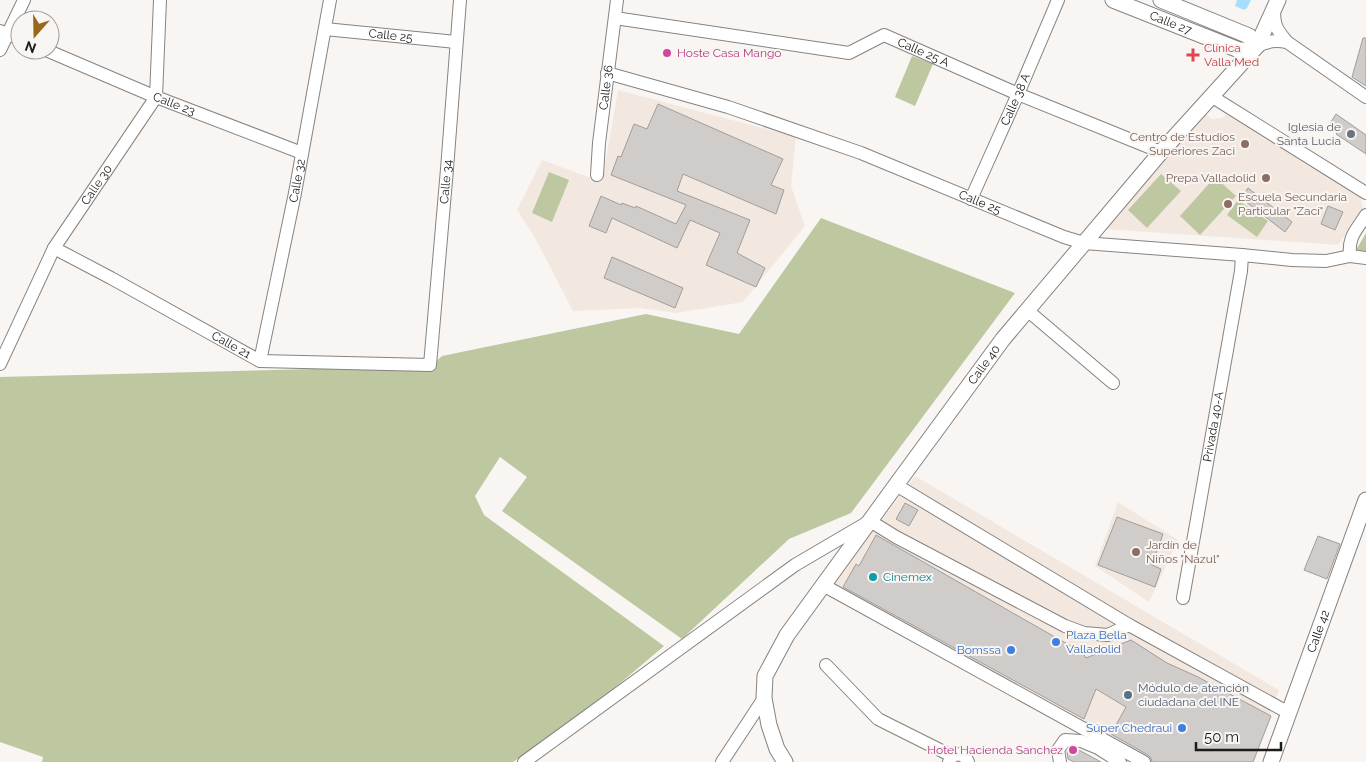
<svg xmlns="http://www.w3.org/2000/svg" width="1366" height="762" font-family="Raleway,sans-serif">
  <rect width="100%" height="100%" fill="#f8f5f2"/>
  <!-- built -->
  <path fill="#f2e8e0" d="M618,90L796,137L791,186L805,226L743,302L676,313L641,308L573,311L535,238L517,210L542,160L602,182Z
    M1202,111L1212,119L1222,118L1228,114L1313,165L1360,196L1363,208L1338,245L1104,229Z
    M915,476L1279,690L1254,762H1135L827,593Z
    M1118,502L1178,540L1149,602L1095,566Z"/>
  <!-- green -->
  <path fill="#bdc8a1" d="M912,56L933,64L915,106L895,97Z
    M549,172L569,180L552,222L532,213Z
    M1161,174L1181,191L1147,228L1128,210Z
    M1215,177L1236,196L1200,235L1180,216Z
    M1238,200L1268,221L1257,237L1227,215Z
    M821,218L1015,293L851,513L789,539L682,639L502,511L527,477L500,457L475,496L484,515L664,646L585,713L513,762H42L43,757L0,742V377L431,366L442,356L646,314L739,334Z
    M1366,233V253L1356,250Z"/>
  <!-- water -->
  <path fill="#a6dffd" d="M1237,0H1251L1247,8L1244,10L1235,6Z"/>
  <!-- building -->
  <path fill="#cfccc9" stroke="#a09d9b" d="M1363,38H1366V86L1352,77Z
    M658,104L783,159L771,185L784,190L776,214L683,174L677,191L750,220L737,253L765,268L756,287L706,265L720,233L690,220L677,248L612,218L606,233L589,226L601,196L621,205L622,203L635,208L636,206L676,224L686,205L611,175L618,156L621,157L634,124L647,129Z
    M1336,114L1366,135V154L1336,134L1338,131L1329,125Z
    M1248,188L1292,222L1285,232L1241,198Z
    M1328,206L1343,212L1335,230L1321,224Z
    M612,257L683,288L675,308L604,278Z
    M905,503L918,510L909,526L896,519Z
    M1117,517L1163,534L1152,565L1161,569L1155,587L1098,565Z
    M876,535L1083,653L1086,658L1131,640L1167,663L1198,677L1271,716L1253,762H1152L1151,758L1148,755L1111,734L1126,707L1096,689L1084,719L843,587L856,564L859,566Z
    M1318,536L1340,544L1327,579L1304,570Z
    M1069,748L1077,749L1101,762H1074L1068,759L1067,752Z"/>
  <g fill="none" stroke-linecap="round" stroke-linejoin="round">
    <defs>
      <g id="minor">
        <path d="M1274,10C1274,26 1277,30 1287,42"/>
        <path id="s1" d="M615,18L849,53L884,35L1018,94L1161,152"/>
        <path id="s2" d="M325,29L456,42"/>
        <path d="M0,31L20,39"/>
        <path d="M1257,46C1268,41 1275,40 1287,42L1366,97"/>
        <path d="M0,50L24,0"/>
        <path id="s3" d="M46,50L156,97L302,153"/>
        <path id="s4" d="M607,73L728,107L861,153L1064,237L1084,243L1242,255L1292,260L1326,261L1350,256L1366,258"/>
        <path d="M1211,96L1366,193"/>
        <path id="s5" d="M597,175L599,143L617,0"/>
        <path id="s6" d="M971,199L1018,94L1058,0"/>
        <path id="s7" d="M54,248L111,278L260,361L430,365L447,169L460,0"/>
        <path d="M1350,256C1348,236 1356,231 1366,215"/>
        <path d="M1027,310L1113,383"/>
        <path id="s8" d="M260,361L295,193L330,0"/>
        <path id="s9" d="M0,364L54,248L156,97L160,0"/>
        <path d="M896,485L1129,625L1289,713"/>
        <path d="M823,585L1144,762"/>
        <path id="s10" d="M1183,598L1241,271L1242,255"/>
        <path d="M826,665L878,719L952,756"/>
        <path d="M524,762L795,565L870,521L896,537L1065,626L1084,633L1108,635L1129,625"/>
        <path d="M722,762L764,698"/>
        <path d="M949,762L952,756L960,754L966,758L968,762"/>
        <path d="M1060,762L1058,750L1065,740L1081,741L1098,748L1120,762"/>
      </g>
      <g id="major">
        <path id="s11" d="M1113,0L1239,50H1248L1257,46L1249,36L1161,0"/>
        <path id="s12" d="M785,762L777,749L769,725L764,698L765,676L787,635L896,485L1003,339L1161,152L1257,46L1278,0"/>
        <path id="s13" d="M1271,762L1366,500"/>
      </g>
    </defs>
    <!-- minor casing -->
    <use href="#minor" stroke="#868380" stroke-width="14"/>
    <!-- major casing -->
    <use href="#major" stroke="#868380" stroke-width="17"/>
    <!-- minor -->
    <use href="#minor" stroke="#fff" stroke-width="12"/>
    <!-- major -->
    <use href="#major" stroke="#fff" stroke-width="15"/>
  </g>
  <!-- markers -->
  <g fill="#d1479c" stroke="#f8f5f2" stroke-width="2">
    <circle cx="667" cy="53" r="5"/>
    <circle cx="1073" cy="750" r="5"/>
  </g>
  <path fill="#e0444e" stroke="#f8f5f2" stroke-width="2" d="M1190.5 47.5h5v5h5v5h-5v5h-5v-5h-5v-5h5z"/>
  <circle fill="#6b7280" stroke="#f8f5f2" stroke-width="2" cx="1351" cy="134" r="5"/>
  <g fill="#8d6e63" stroke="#f8f5f2" stroke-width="2">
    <circle cx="1245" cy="144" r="5"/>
    <circle cx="1266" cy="178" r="5"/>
    <circle cx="1228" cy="204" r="5"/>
    <circle cx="1136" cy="552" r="5"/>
  </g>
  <circle fill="#0f9aa8" stroke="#f8f5f2" stroke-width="2" cx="873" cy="577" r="5"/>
  <g fill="#3f7fe0" stroke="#f8f5f2" stroke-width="2">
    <circle cx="1056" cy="642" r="5"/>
    <circle cx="1011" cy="650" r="5"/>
    <circle cx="1182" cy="728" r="5"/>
  </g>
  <circle fill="#5c6f8a" stroke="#f8f5f2" stroke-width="2" cx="1128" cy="695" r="5"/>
  <g text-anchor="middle" stroke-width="4" stroke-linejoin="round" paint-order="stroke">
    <!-- street labels -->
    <g font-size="12" fill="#1d1c1b" stroke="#f8f5f2">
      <text dy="4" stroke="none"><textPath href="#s11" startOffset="62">Calle 27</textPath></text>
      <text dy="4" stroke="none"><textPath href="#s2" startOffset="66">Calle 25</textPath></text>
      <text dy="4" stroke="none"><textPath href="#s1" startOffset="319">Calle 25 A</textPath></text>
      <text dy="4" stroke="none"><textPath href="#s5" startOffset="88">Calle 36</textPath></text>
      <text dy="4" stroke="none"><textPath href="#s6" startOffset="109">Calle 38 A</textPath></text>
      <text dy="4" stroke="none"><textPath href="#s3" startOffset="139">Calle 23</textPath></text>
      <text dy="4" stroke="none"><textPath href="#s8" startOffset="184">Calle 32</textPath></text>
      <text dy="4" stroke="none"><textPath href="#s7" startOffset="589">Calle 34</textPath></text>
      <text dy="4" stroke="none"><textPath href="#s9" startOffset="204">Calle 30</textPath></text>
      <text dy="4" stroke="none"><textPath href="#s4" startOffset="395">Calle 25</textPath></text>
      <text dy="4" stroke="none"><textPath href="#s7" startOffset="202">Calle 21</textPath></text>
      <text dy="4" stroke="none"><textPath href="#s12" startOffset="471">Calle 40</textPath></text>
      <text dy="4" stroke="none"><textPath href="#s10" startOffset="174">Privada 40-A</textPath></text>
      <text dy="4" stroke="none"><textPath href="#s13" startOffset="139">Calle 42</textPath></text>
    </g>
    <!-- health labels -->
    <g font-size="12" fill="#be3a42" stroke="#f8f5f2" text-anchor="start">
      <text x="1204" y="52">Clínica<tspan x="1204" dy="14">Valla Med</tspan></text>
    </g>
    <!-- hotel labels -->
    <g font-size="12" fill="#b23c85" stroke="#f8f5f2" text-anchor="start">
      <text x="677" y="57">Hoste Casa Mango</text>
      <text x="1063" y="754" text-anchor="end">Hotel Hacienda Sanchez</text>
    </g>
    <!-- worship labels -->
    <g font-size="12" fill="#5b616d" stroke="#f8f5f2" text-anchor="end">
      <text x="1341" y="131">Iglesia de<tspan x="1341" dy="14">Santa Lucia</tspan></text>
    </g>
    <!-- education labels -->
    <g font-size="12" fill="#785e54" stroke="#f8f5f2" text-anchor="end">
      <text x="1235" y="141">Centro de Estudios<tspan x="1235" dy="14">Superiores Zaci</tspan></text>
      <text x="1256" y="182">Prepa Valladolid</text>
      <text x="1238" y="201" text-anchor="start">Escuela Secundaria<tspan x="1238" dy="14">Particular "Zací"</tspan></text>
      <text x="1146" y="549" text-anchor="start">Jardín de<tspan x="1146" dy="14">Niños "Nazul"</tspan></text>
    </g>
    <!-- culture labels -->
    <g font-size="12" fill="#0d838f" stroke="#f8f5f2" text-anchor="start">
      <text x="883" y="581">Cinemex</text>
    </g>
    <!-- shop labels -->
    <g font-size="12" fill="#366cbe" stroke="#f8f5f2" text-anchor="end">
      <text x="1066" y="639" text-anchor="start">Plaza Bella<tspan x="1066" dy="14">Valladolid</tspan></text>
      <text x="1001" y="654">Bomssa</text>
      <text x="1172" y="732">Súper Chedraui</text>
    </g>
    <!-- service labels -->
    <g font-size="12" fill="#4e5e75" stroke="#f8f5f2" text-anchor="start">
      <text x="1138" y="692">Módulo de atención<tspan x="1138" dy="14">ciudadana del INE</tspan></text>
    </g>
  </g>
  <!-- north arrow -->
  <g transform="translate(35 35) rotate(200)"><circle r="24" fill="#f8f5f2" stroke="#a09e9c"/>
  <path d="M0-4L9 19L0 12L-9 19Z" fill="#98671a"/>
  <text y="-8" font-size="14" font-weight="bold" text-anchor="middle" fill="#1d1c1b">N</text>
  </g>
  <!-- scale -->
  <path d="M1196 742v8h85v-8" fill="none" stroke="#1d1c1b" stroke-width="2.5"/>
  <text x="1204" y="742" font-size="15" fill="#1d1c1b" stroke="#f8f5f2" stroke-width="4" paint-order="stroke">50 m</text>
</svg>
